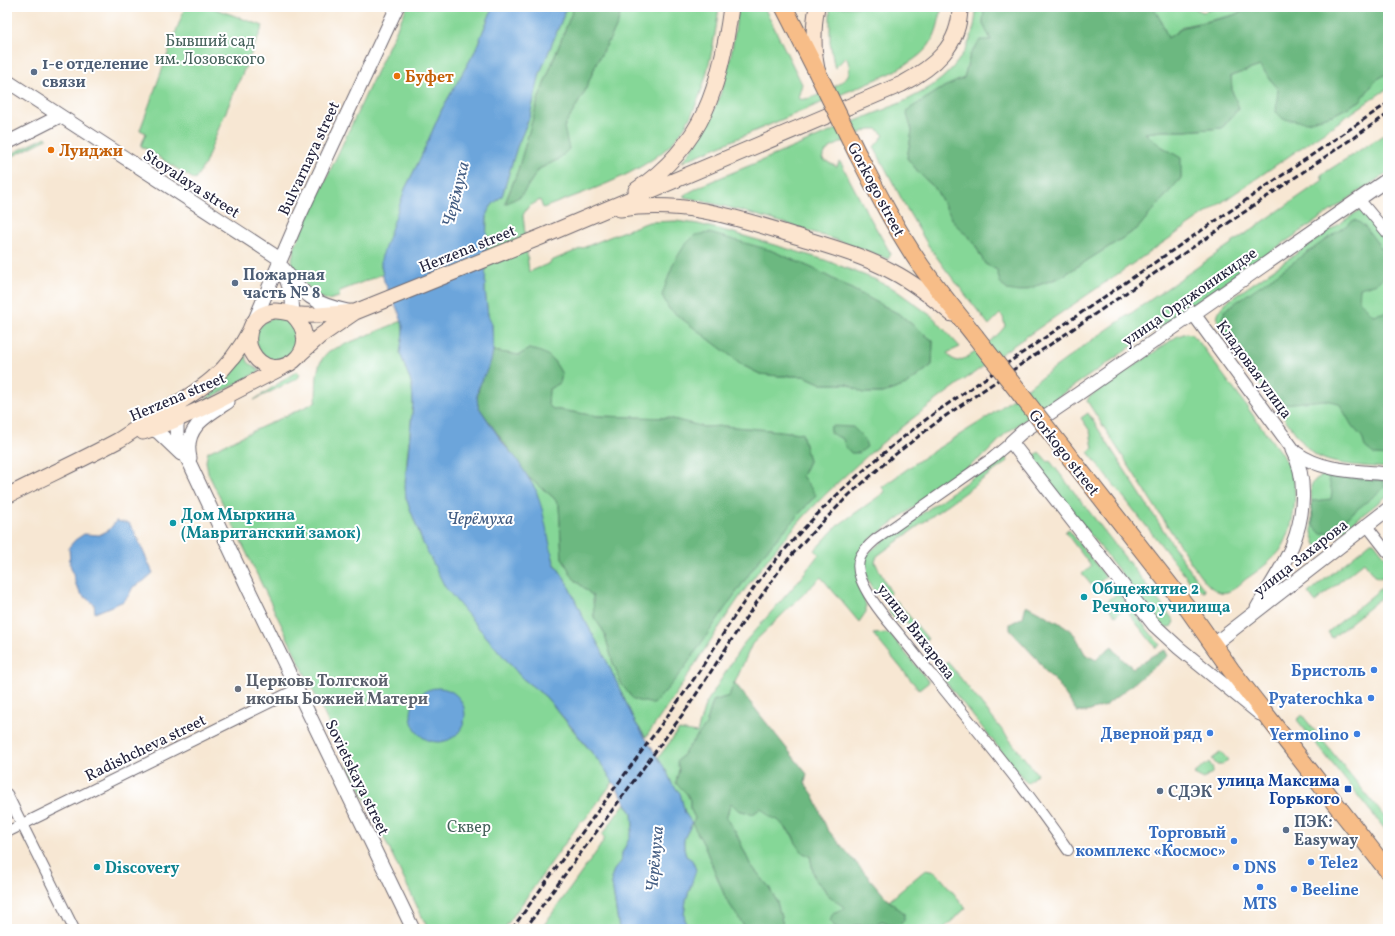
<svg xmlns="http://www.w3.org/2000/svg" width="1395" height="936" font-family="Vollkorn,serif">
  <rect width="100%" height="100%" fill="#fff"/>
  <filter id="ink" filterUnits="userSpaceOnUse"><feTurbulence type="fractalNoise" baseFrequency=".025" numOctaves="2"/><feDisplacementMap in="SourceGraphic" scale="8" xChannelSelector="R" yChannelSelector="G"/><feConvolveMatrix kernelMatrix="1 2 1 2 8 2 1 2 1" color-interpolation-filters="sRGB"/></filter>
  <filter id="wash" filterUnits="userSpaceOnUse"><feTurbulence type="fractalNoise" baseFrequency=".012" numOctaves="4" result="noise"/><feDisplacementMap in="SourceGraphic" scale="16" xChannelSelector="R" yChannelSelector="G"/><feGaussianBlur stdDeviation="0.9" result="paint"/><feColorMatrix in="noise" values="0 0 0 0 0 0 0 0 0 0 0 0 0 0 0 0 0 1.4 0 .05"/><feComposite in="paint" operator="in"/></filter>
  <g filter="url(#wash)">
    <rect width="100%" height="100%" fill="#f7e7d3"/>
    <!-- green -->
    <path fill="#85d797" stroke="#547c69" fill-rule="evenodd" d="M185,7H210L263,26L218,130L205,164L195,180L141,146L146,133L140,130Z
      M407,7H493L474,53L442,109L419,161L405,189L381,265L383,274L340,291L339,297L328,300L318,297L294,273L291,262L296,243Z
      M567,7H574L539,97L518,170L505,203L521,196L539,169L559,159L564,127L584,93L597,62L617,26L622,7H719C713,52 702,118 666,149C632,178 584,192 543,208L540,200L528,207L523,215L529,272L550,263L551,261L619,233L649,222L676,221L698,224L734,233L825,260L874,279L894,289L933,317L960,347L947,353L951,358L957,361C968,360 1000,335 1005,326L1003,317L1000,314L989,325L946,270L928,245L908,211L874,147L884,135L877,129H869L830,148L826,151L822,159L837,167L839,162L841,163L865,209L891,254L888,259C855,246 822,235 787,224C753,214 719,204 684,197V195L705,184C753,164 802,144 851,123C881,110 916,100 941,79C963,60 976,36 976,7H984L983,24L991,40L970,55L964,78L944,87L907,111L912,131L907,158L920,174L935,188L955,224L973,241L985,264L998,270L1000,282L1019,292L1061,277L1137,229L1181,178L1180,158L1161,146L1145,133L1162,131H1186L1222,128L1239,108L1232,91L1231,76L1260,66L1278,89L1333,115L1360,101L1376,80L1388,73V88C1283,160 1179,232 1074,304C975,372 873,438 793,529C736,592 696,668 646,737L635,722L602,651L583,617L565,579L554,562L536,491L528,477L553,497L559,505L562,558L574,579L593,596L594,617L604,632L613,663L622,685L730,601L764,553L815,496L802,476L809,461L802,433L724,426L704,427L669,418L598,416L553,409L548,405L549,389L560,383L562,374L554,361L529,349L519,355L493,351L492,325L488,315L485,291L487,213L492,205L502,196L517,147L530,116L540,73ZM770,250L812,268L899,314L933,341L932,365L906,385L883,393H863L847,384H822L804,376H778L760,374L744,366L669,308L662,295Z
      M738,7H764L802,84L798,98C801,99 801,100 804,99C814,99 843,84 848,75C851,69 849,63 846,57L835,68L834,65L830,42V10L826,9V7H941V10C935,49 922,56 889,74L682,162C721,114 731,67 738,7Z
      M1153,7H1192L1203,12L1219,7H1253L1231,16L1184,26L1168,38L1161,21Z
      M1388,132V172L1065,392L1005,434L987,453L864,544L861,590L866,606V612L859,622L821,577L752,644L729,696L713,701L706,725L677,762L679,769L676,783L687,794L690,800V808L695,818L693,824L704,845L726,899L746,929H687L684,915L686,900L696,870L692,860L686,856C681,837 685,839 692,823L685,813L680,793L672,784L667,772L658,758L679,730L697,733L705,705L744,643L796,584L819,554L815,550L837,526L885,492L882,487L924,457L988,417L1088,343L1323,180L1321,175Z
      M46,137L47,139L7,159V156Z
      M1360,211L1363,213L1388,242V468C1368,466 1336,466 1319,457C1311,453 1305,445 1299,438L1222,333C1216,322 1215,313 1225,303L1355,213Z
      M256 339a21 21 0 1 1 42 0a21 21 0 1 1-42 0Z
      M402,321L403,333L400,353L412,385L413,403L407,459L405,485L406,498L423,543L477,626L522,678L546,697L605,769L613,782L583,822L581,821L504,929H428L208,473L206,461L208,452L316,402C317,383 314,364 329,351Z
      M1186,333L1191,334L1199,342L1283,456C1287,462 1291,468 1293,475C1298,496 1293,534 1279,552C1270,562 1258,571 1246,579C1239,585 1229,595 1220,592C1208,589 1199,573 1192,564L1087,401L1089,397L1092,395L1176,337Z
      M244,351L248,362L260,371L203,402L227,378Z
      M297,371L300,374L298,378L254,400Z
      M1088,413L1180,556L1205,591L1203,592L1191,583L1088,452L1093,448L1090,431L1081,418Z
      M1039,452L1048,462L1050,461L1172,618L1174,622L1171,627H1164L1030,459Z
      M1004,455L1008,461L877,556L875,562L891,593L885,597L879,596C871,588 859,569 865,557C867,554 871,551 874,548Z
      M1333,474L1388,480V495L1336,536L1320,547L1316,545L1312,533L1311,486C1315,477 1323,475 1333,474Z
      M1068,529L1106,577L1093,587L1082,574L1091,566L1065,532Z
      M1371,542H1374L1388,560V575L1380,578L1375,576L1364,562L1315,602L1308,593Z
      M1384,586L1387,588L1388,592L1332,638L1328,632Z
      M1118,593L1160,645L1156,648L1125,609L1115,616L1105,603Z
      M896,600L928,639L924,643L906,621L900,625C891,614 883,611 896,600Z
      M887,633L891,635L929,682L919,690L873,634Z
      M947,661L1037,774L1027,783L944,680C940,674 942,667 947,661Z
      M1302,715L1388,821V833L1297,720Z
      M1221,752L1228,760L1222,765H1217L1212,759Z
      M1209,762L1213,768L1212,773L1204,779L1194,774Z
      M625,803L632,813L633,826L630,837L622,853L621,862L614,870L611,878L619,929H541L597,851L605,838L602,835Z
      M731,803L738,810L753,814L761,808L770,817L778,820L792,835L796,843L810,856L815,880L823,887L827,894L845,908L833,913L835,927L843,929H784L777,902L769,887L750,864L736,833L726,818Z
      M925,870L936,872L966,908L943,929H848L857,925H872L882,921L896,926L904,913L889,901Z"/>
    <!-- forest -->
    <path fill="#6cb880" stroke="#476d5e" d="M574,7H622L617,26L597,62L584,93L564,127L569,149L559,159L539,169L521,196L505,204L518,170L539,97Z
      M984,7H1153L1161,21L1168,38L1184,27L1231,16L1253,7H1388V73L1376,80L1360,101L1333,115L1307,122L1283,119L1276,112L1278,89L1260,66L1231,76L1232,91L1239,108L1222,128L1186,131H1162L1145,133L1161,146L1181,158V178L1137,229L1061,277L1019,292L1007,290L1000,282L997,270L985,264L973,241L955,224L935,188L920,174L907,158L912,131L906,111L944,87L964,78L970,55L980,40H991L983,24Z
      M1354,220L1359,222L1366,228L1388,257V273L1377,283L1360,288L1359,300L1373,315L1386,312L1388,311V456L1375,455L1365,447L1362,437L1352,426L1339,403L1324,400L1284,404L1272,395L1224,332L1220,323L1225,310Z
      M709,233L770,250L812,268L899,314L933,341L932,365L906,385L883,393H863L847,384H822L804,376H778L760,374L744,366L669,309L662,295L673,264L684,246L695,235Z
      M529,349C549,353 552,357 562,374L560,383L549,389L548,405L553,409L598,416L669,418L704,427L724,426L802,433L809,461L802,476L816,495L764,553L730,601L685,667L670,686L654,704L634,700L622,685L613,663L604,632L594,617L593,596L574,579L562,558L559,505L553,497L528,477L478,406C474,384 490,372 493,351L519,355Z
      M831,426L853,427L864,438L867,447L859,453H851L845,446L843,439L830,433Z
      M1328,476L1383,481L1385,487L1329,532L1321,534L1313,525L1312,501L1331,499L1332,492Z
      M1026,605L1065,626L1075,635L1085,654L1096,660L1103,653L1112,646L1122,659L1133,668L1152,656L1165,650L1168,656L1105,706L1087,712H1077L1059,685L1047,673L1037,659L1010,630V624L1023,617Z
      M734,682L807,774L805,783L814,796L827,829L889,901L904,913V921L896,926L882,921L872,925H857L848,929L835,927L830,920L833,913L845,908L827,894L823,887L815,880L810,856L803,853L796,843L792,834L778,820L770,817L761,808L753,814L738,810L731,803L726,818L736,833L750,864L769,887L777,902L784,929H746L726,899L704,845L692,823L695,818L690,808V800L687,794L676,783L679,769L677,762L706,725L713,701L729,696Z"/>
    <!-- water -->
    <path fill="#6ca5db" stroke="#47648b" d="M493,7H567L540,73L530,116L517,147L502,196L492,205L487,213L485,291L488,315L492,325L493,351L491,361L478,389L477,397L478,406L505,446L516,458L536,490L542,509L554,563L565,579L583,617L602,651L635,722L667,772L672,784L680,793L685,813L692,823C685,839 681,837 686,856L692,860L696,870L686,900L684,915L687,929H619L611,878L614,870L621,862L622,853L630,837L633,826L632,813L605,769L573,729L546,697L522,678L477,626L445,587L423,543L406,498L405,485L413,403L412,385L400,353L403,333V325L399,313L384,281L381,265V259L405,189L419,161L442,109L474,53Z
      M116,521L129,523L135,533L153,573L144,581L133,587L129,595L124,601L95,613L94,604L82,595L76,585L70,564L69,547L75,540L84,534L99,535L109,530Z
      M411 715a27 27 0 1 1 54 0a27 27 0 1 1-54 0Z"/>
  </g>
  <g filter="url(#ink)">
    <g fill="none" stroke-linecap="round" stroke-linejoin="round">
      <defs>
        <path id="minor" d="M1359,199L1388,234
          M1011,442L992,458L875,540C861,552 854,561 861,579C868,597 881,613 893,627C905,641 916,656 928,670C976,729 1025,787 1068,850
          M1367,526L1388,553
          M7,794L74,929
          M7,832L297,689"/>
        <path id="tertiary" d="M7,81L280,259
          M7,143L60,116
          M283,268C304,295 313,304 348,311
          M285,276C290,289 294,301 292,314
          M1193,313L1295,452C1322,472 1356,471 1388,474
          M253,324L299,217L397,7
          M181,412L177,425V433L179,443L191,466L249,590L413,929
          M150,429L158,432L181,454
          M190,458C183,428 206,416 228,402
          M1257,608C1269,587 1283,567 1292,546C1304,517 1308,478 1292,450
          M1213,645L1388,509
          M1260,714L1179,648L1154,625L1011,442L1022,432L1078,394L1388,179"/>
        <path id="secondary" d="M817,7C813,26 813,50 817,69
          M636,190C704,145 721,84 731,7
          M620,209C686,200 734,217 796,236C828,246 862,255 893,272C914,283 933,298 952,314
          M292,314C330,350 272,390 252,352C247,344 248,333 252,325C257,317 265,312 274,311C283,310 292,315 301,315C318,316 335,314 352,312
          M300,354L320,336L355,312L541,237L902,84C934,67 960,46 960,7
          M143,432C193,416 237,390 283,367
          M7,496C44,477 82,460 119,440C129,434 139,426 150,420C193,394 226,378 250,330"/>
        <path id="primary" d="M784,7L819,76
          M858,155C877,192 897,231 921,266C938,290 957,313 975,336
          M1064,450L1186,606L1231,670L1388,871"/>
      </defs>
      <!-- minor casing -->
      <use href="#minor" stroke="#6d6770" stroke-width="12"/>
      <!-- tertiary casing -->
      <use href="#tertiary" stroke="#6d6770" stroke-width="15"/>
      <!-- secondary casing -->
      <use href="#secondary" stroke="#6d6770" stroke-width="17"/>
      <!-- primary casing -->
      <use href="#primary" stroke="#6d6770" stroke-width="19"/>
      <!-- minor -->
      <use href="#minor" stroke="#fff" stroke-width="10"/>
      <!-- tertiary -->
      <use href="#tertiary" stroke="#fff" stroke-width="13"/>
      <!-- secondary -->
      <use href="#secondary" stroke="#fce5cf" stroke-width="15"/>
      <!-- primary -->
      <use href="#primary" stroke="#f7bd88" stroke-width="17"/>
      <!-- rail -->
      <path stroke="#22223b" stroke-width="3" stroke-dasharray="6 3" stroke-linecap="butt" d="M512,929C567,852 624,776 679,700C707,662 729,622 756,585C807,518 869,462 936,412L1388,103
        M525,929L688,707L745,619L783,565L806,539L849,495L892,457L941,419L1388,114"/>
      <defs>
        <path id="primary-bridge" d="M819,76L858,155
          M975,336L1064,450"/>
      </defs>
      <!-- primary-bridge casing -->
      <use href="#primary-bridge" stroke="#6d6770" stroke-width="19" stroke-linecap="butt"/>
      <!-- primary-bridge -->
      <use href="#primary-bridge" stroke="#f7bd88" stroke-width="17"/>
    </g>
  </g>
  <!-- markers -->
  <g fill="#5c6f8a" stroke="#fff" stroke-width="1.5">
    <circle cx="34" cy="72" r="4"/>
    <circle cx="235" cy="283" r="4"/>
    <circle cx="1160" cy="791" r="4"/>
    <circle cx="1286" cy="830" r="4"/>
  </g>
  <g fill="#e8710a" stroke="#fff" stroke-width="1.5">
    <circle cx="397" cy="76" r="4"/>
    <circle cx="51" cy="150" r="4"/>
  </g>
  <g fill="#0f9aa8" stroke="#fff" stroke-width="1.5">
    <circle cx="173" cy="523" r="4"/>
    <circle cx="1084" cy="597" r="4"/>
    <circle cx="97" cy="867" r="4"/>
  </g>
  <g fill="#3f7fe0" stroke="#fff" stroke-width="1.5">
    <circle cx="1374" cy="670" r="4"/>
    <circle cx="1371" cy="698" r="4"/>
    <circle cx="1210" cy="733" r="4"/>
    <circle cx="1357" cy="734" r="4"/>
    <circle cx="1234" cy="841" r="4"/>
    <circle cx="1311" cy="862" r="4"/>
    <circle cx="1236" cy="867" r="4"/>
    <circle cx="1260" cy="887" r="4"/>
    <circle cx="1294" cy="889" r="4"/>
  </g>
  <circle fill="#6b7280" stroke="#fff" stroke-width="1.5" cx="238" cy="689" r="4"/>
  <rect fill="#1a4fb4" stroke="#fff" stroke-width="1.5" x="1344" y="785" width="8" height="8" rx="2"/>
  <g text-anchor="middle" stroke-width="4" stroke-linejoin="round" paint-order="stroke">
    <!-- park labels -->
    <g font-size="16" fill="#45615b" stroke="#fff">
      <text x="210" y="46">Бывший сад<tspan x="210" dy="18">им. Лозовского</tspan></text>
      <text x="469" y="832">Сквер</text>
    </g>
    <!-- service labels -->
    <g font-size="16" font-weight="bold" fill="#4e5e75" stroke="#fff" text-anchor="start">
      <text x="42" y="69">1-е отделение<tspan x="42" dy="18">связи</tspan></text>
      <text x="243" y="280">Пожарная<tspan x="243" dy="18">часть № 8</tspan></text>
      <text x="1168" y="797">СДЭК</text>
      <text x="1294" y="827">ПЭК:<tspan x="1294" dy="18">Easyway</tspan></text>
    </g>
    <!-- food labels -->
    <g font-size="16" font-weight="bold" fill="#c56008" stroke="#fff" text-anchor="start">
      <text x="405" y="82">Буфет</text>
      <text x="59" y="156">Луиджи</text>
    </g>
    <!-- street labels -->
    <g font-size="16" fill="#22223b" stroke="#fff">
      <text transform="translate(308 158) rotate(-65)" y="6">Bulvarnaya street</text>
      <text transform="translate(192 183) rotate(33)" y="6">Stoyalaya street</text>
      <text transform="translate(877 189) rotate(62)" y="6">Gorkogo street</text>
      <text transform="translate(467 248) rotate(-22)" y="6">Herzena street</text>
      <text transform="translate(1189 296) rotate(-35)" y="6">улица Орджоникидзе</text>
      <text transform="translate(1255 369) rotate(54)" y="6">Кладовая улица</text>
      <text transform="translate(177 396) rotate(-23)" y="6">Herzena street</text>
      <text transform="translate(1065 452) rotate(52)" y="6">Gorkogo street</text>
      <text transform="translate(1300 557) rotate(-38)" y="6">улица Захарова</text>
      <text transform="translate(917 631) rotate(52)" y="6">улица Вихарева</text>
      <text transform="translate(145 747) rotate(-26)" y="6">Radishcheva street</text>
      <text transform="translate(358 777) rotate(64)" y="6">Sovietskaya street</text>
    </g>
    <!-- culture labels -->
    <g font-size="16" font-weight="bold" fill="#0d838f" stroke="#fff" text-anchor="start">
      <text x="181" y="520">Дом Мыркина<tspan x="181" dy="18">(Мавританский замок)</tspan></text>
      <text x="1092" y="594">Общежитие 2<tspan x="1092" dy="18">Речного училища</tspan></text>
      <text x="105" y="873">Discovery</text>
    </g>
    <!-- shop labels -->
    <g font-size="16" font-weight="bold" fill="#366cbe" stroke="#fff" text-anchor="end">
      <text x="1366" y="676">Бристоль</text>
      <text x="1363" y="704">Pyaterochka</text>
      <text x="1202" y="739">Дверной ряд</text>
      <text x="1349" y="740">Yermolino</text>
      <text x="1226" y="838">Торговый<tspan x="1226" dy="18">комплекс «Космос»</tspan></text>
      <text x="1319" y="868" text-anchor="start">Tele2</text>
      <text x="1244" y="873" text-anchor="start">DNS</text>
      <text x="1302" y="895" text-anchor="start">Beeline</text>
      <text x="1260" y="909" text-anchor="middle">MTS</text>
    </g>
    <!-- worship labels -->
    <g font-size="16" font-weight="bold" fill="#5b616d" stroke="#fff" text-anchor="start">
      <text x="246" y="686">Церковь Толгской<tspan x="246" dy="18">иконы Божией Матери</tspan></text>
    </g>
    <!-- transit labels -->
    <g font-size="16" font-weight="bold" fill="#164399" stroke="#fff" text-anchor="end">
      <text x="1340" y="786">улица Максима<tspan x="1340" dy="18">Горького</tspan></text>
    </g>
    <!-- water labels -->
    <g font-size="17" font-style="italic" fill="#435d83" stroke="#fff">
      <text transform="translate(455 194) rotate(-76)" y="6">Черёмуха</text>
      <text x="480" y="524">Черёмуха</text>
      <text transform="translate(654 859) rotate(-85)" y="6">Черёмуха</text>
    </g>
  </g>
  <!-- margin -->
  <rect width="1395" height="936" fill="none" stroke="#fff" stroke-width="24"/>
</svg>
